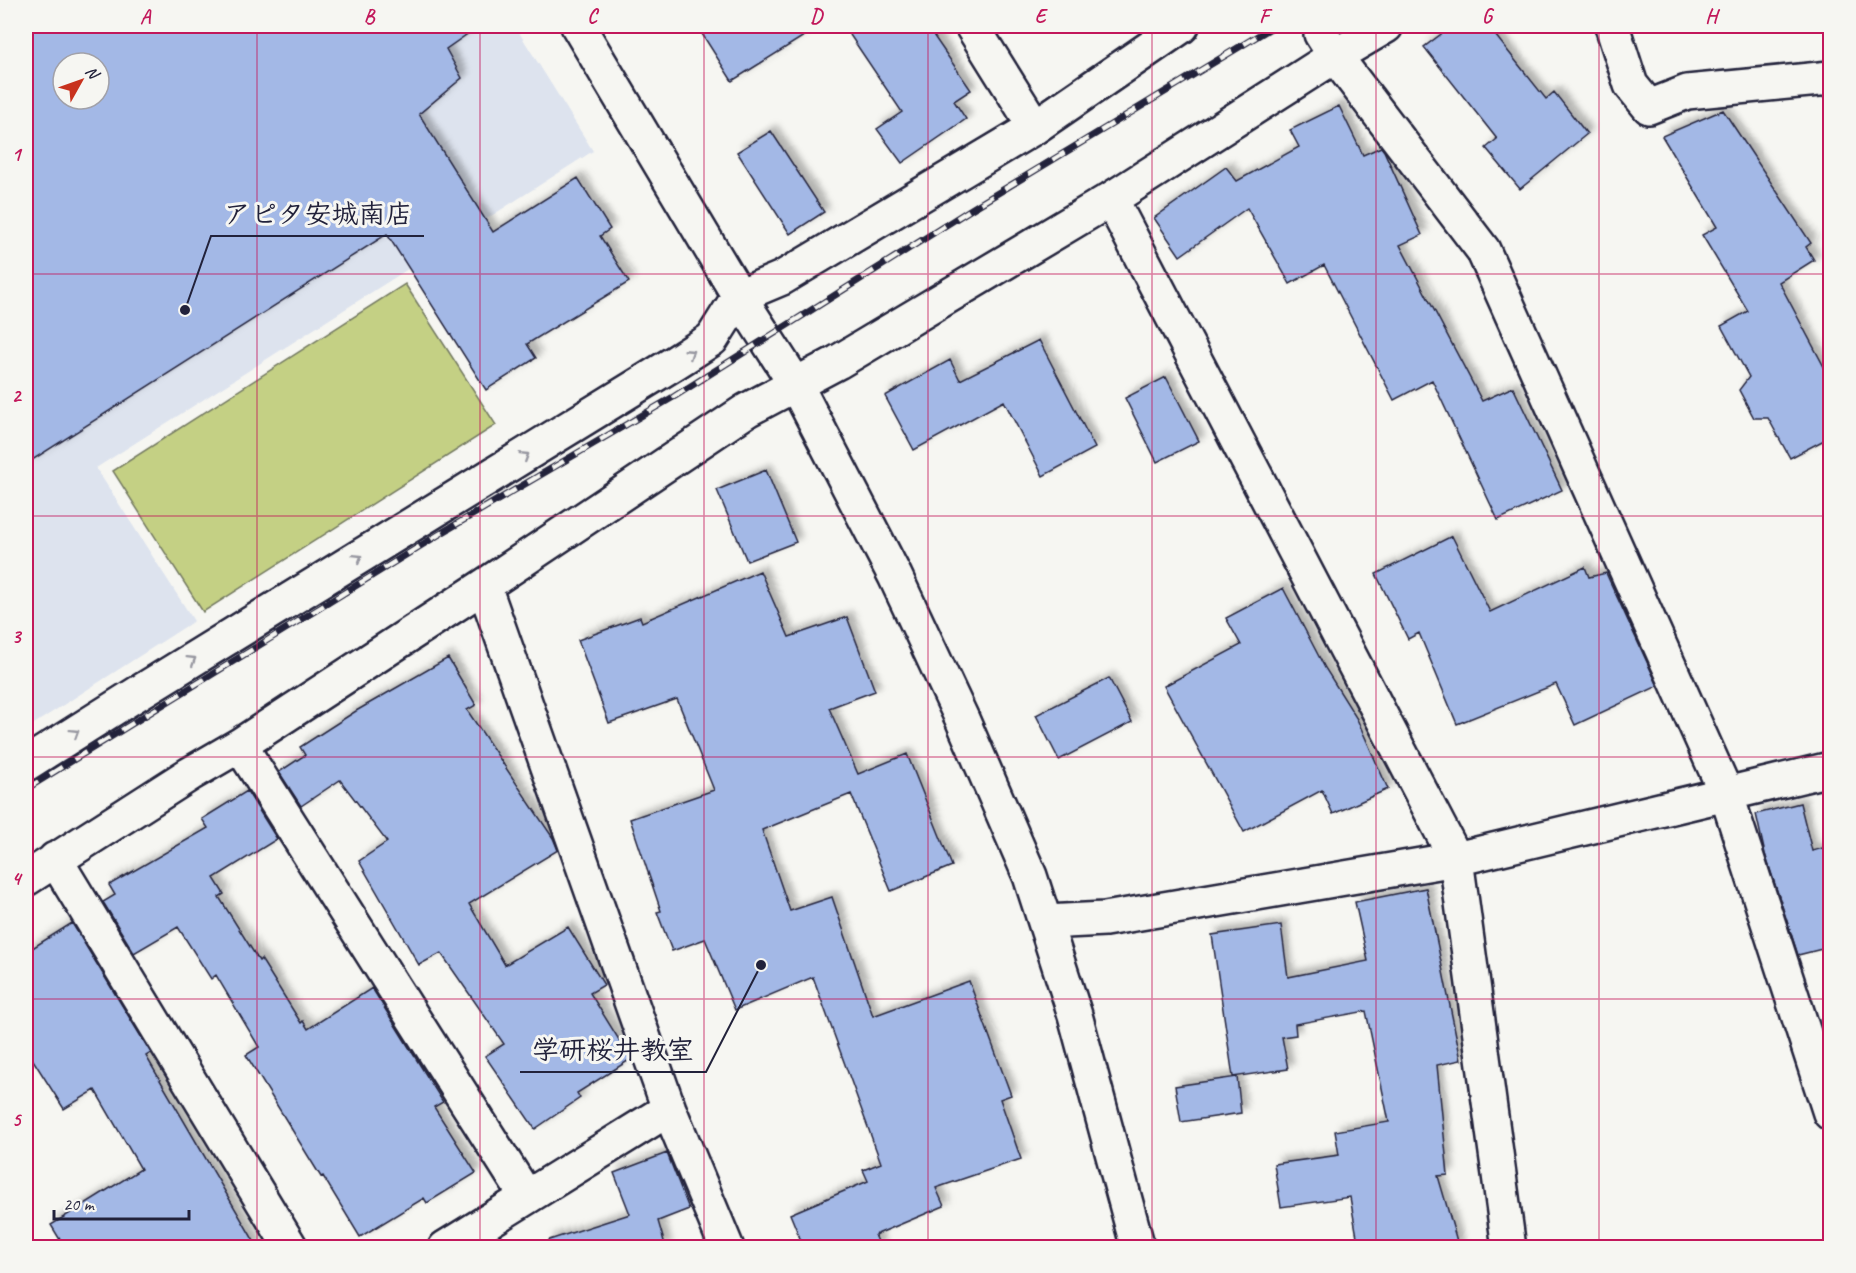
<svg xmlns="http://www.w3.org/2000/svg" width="1856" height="1273" font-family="Caveat,'Klee One',sans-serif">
  <defs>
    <filter id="shadow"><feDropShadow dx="5.5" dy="-5.5" stdDeviation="3" flood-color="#0004"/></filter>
  </defs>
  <rect width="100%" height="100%" fill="#f6f6f2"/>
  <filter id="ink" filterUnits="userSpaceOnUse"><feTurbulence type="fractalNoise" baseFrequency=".0167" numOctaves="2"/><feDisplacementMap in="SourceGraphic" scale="12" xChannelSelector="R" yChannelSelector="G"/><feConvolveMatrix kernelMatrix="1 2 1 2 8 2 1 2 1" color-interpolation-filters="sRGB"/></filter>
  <g filter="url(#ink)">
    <!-- built -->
    <path fill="#dde3ee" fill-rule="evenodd" d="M26,26H515L593,151L96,468L194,621L26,729ZM63,63H99V99H63Z"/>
    <!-- green -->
    <path fill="#c4d084" stroke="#737960" stroke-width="1.5" d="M405,284L496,425L203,612L113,471Z"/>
    <!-- building -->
    <path fill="#a3b8e6" stroke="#22223b" stroke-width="1.5" fill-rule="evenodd" filter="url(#shadow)" d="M26,26H479L446,49L462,78L419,114L493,232L578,178L610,229L600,236L629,282L527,344L536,358L486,390L387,234L26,464ZM63,63H99V99H63Z
      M697,26H820L732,81Z
      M844,26H927L971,90L954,101L966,119L902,163L877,129L902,112Z
      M1452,26H1488L1546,99L1554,92L1587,134L1520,189L1486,148L1497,139L1424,47Z
      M1339,106L1363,155L1381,147L1384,151L1422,235L1400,245L1482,401L1513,387L1562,490L1498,520L1432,380L1394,400L1324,265L1290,284L1247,208L1180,256L1154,218L1226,167L1237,181L1299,147L1290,130Z
      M1723,110L1811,243L1806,247L1814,260L1779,282L1830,378V437L1790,458L1768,418H1754L1739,390L1749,377L1721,326L1748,311L1702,235L1717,227L1662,136Z
      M771,131L824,212L790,234L737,152Z
      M1039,340L1095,448L1043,476L1004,401L914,450L885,396L950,360L960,380Z
      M1166,377L1199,441L1157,462L1125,398Z
      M766,470L796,542L747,561L717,490Z
      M1452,536L1490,612L1585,567L1589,577L1606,573L1658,686L1575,725L1556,684L1457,724L1419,633L1408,639L1376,574Z
      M760,571L789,637L847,617L875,691L829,708L858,774L907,754L952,866L891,891L851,794L762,830L790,911L832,897L873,1016L969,981L1011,1095L1000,1099L1021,1159L936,1188L944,1206L875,1235L881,1248H804L790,1214L868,1181L863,1170L881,1163L813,977L735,1010L705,939L672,951L657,912L661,911L630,819L714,790L677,699L609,723L578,640L640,617L642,622Z
      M1283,588L1325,668L1357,719L1388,789L1333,814L1322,790L1244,832L1164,686L1241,645L1226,618Z
      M448,658L476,705L467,710L553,838L558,850L469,904L505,965L568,927L604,985L590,993L631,1059L577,1093L580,1098L535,1129L485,1056L504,1044L441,953L419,965L359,861L387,842L340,780L301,806L279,772L305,755L300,747L356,711Z
      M1109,678L1132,722L1059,760L1036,715Z
      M247,791L277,839L214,878L224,894L219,897L259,961L261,959L301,1023L303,1021L308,1029L372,988L443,1102L434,1107L476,1173L427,1203L424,1198L360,1237L323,1176L321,1177L246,1055L259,1047L216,975L211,979L178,927L134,953L103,902L115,895L109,885L208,828L202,819Z
      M1800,803L1812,851L1830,846V947L1798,955L1765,854L1756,814Z
      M1426,888L1461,1060L1437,1065L1448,1175L1438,1176L1459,1248H1359L1350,1197L1281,1207L1274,1164L1339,1155L1335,1131L1389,1122L1366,1011L1295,1024L1296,1035L1282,1037L1288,1069L1233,1077L1212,935L1281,925L1288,977L1368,961L1355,902Z
      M72,923L151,1053L146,1056L258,1248H65L51,1225L141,1169L95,1090L64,1109L26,1049V952Z
      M1237,1077L1241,1113L1181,1122L1175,1086Z
      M667,1153L689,1209L658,1221L666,1248H550L549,1240L630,1214L614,1173Z"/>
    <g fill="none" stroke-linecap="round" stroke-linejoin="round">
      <defs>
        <path id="minor" d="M578,26L739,296L796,385L895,576L962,719L1030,876L1075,1015L1138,1248
          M972,26L1035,127
          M1612,26L1631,85L1649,107L1687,92L1830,78
          M1321,34L1335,56L1483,250L1726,793L1830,1113
          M1111,199L1456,859L1509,1248
          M484,586L669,1109L727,1248
          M240,745L526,1196
          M26,764L143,690L676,362L712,339L739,296L782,278L1035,127L1182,26
          M55,859L291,1248
          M26,879L190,774L240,745L484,586L747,410L838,362L1111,199L1335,56L1386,26
          M1046,922L1105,919L1456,859L1830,769
          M445,1248L669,1109"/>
      </defs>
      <!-- minor casing -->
      <use href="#minor" stroke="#22223b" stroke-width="38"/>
      <!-- minor -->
      <use href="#minor" stroke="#f6f6f2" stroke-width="33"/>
      <defs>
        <path id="rail" d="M26,789L438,535L675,396L973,208L1274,26"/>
      </defs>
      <!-- rail casing -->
      <use href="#rail" stroke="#22223b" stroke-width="7"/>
      <!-- rail -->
      <use href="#rail" stroke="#f6f6f2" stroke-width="4.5" stroke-dasharray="14" stroke-linecap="butt"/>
    </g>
    <!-- one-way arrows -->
    <defs><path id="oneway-chevron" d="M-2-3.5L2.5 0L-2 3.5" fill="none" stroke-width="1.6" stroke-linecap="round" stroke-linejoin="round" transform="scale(1.5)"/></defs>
    <g stroke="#9797a0">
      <use href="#oneway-chevron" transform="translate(690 353) rotate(-33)"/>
      <use href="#oneway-chevron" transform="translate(525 456) rotate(-32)"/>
      <use href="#oneway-chevron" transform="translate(358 558) rotate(-32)"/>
      <use href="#oneway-chevron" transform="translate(192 660) rotate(-32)"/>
      <use href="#oneway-chevron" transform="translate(75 733) rotate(-32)"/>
    </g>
  </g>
  <!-- grid -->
  <path fill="none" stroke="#c2185b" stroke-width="1.5" stroke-opacity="0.55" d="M257,26V1248M480,26V1248M704,26V1248M928,26V1248M1152,26V1248M1376,26V1248M1599,26V1248M26,274H1830M26,516H1830M26,757H1830M26,999H1830"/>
  <!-- callouts -->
  <path fill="none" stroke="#22223b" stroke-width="2" d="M185 310L211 236H424M761 965L706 1072H520"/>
  <g fill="#22223b" stroke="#f6f6f2" stroke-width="2">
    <circle cx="185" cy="310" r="6"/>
    <circle cx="761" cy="965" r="6"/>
  </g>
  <g font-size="27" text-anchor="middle" font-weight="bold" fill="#22223b" stroke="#f6f6f2" stroke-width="6" stroke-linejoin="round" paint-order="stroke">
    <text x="318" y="223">アピタ安城南店</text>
    <text x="613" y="1059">学研桜井教室</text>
  </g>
  <!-- margin -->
  <rect width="1856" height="1273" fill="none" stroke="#f6f6f2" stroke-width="66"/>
  <!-- north arrow -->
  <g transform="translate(81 81) rotate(50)"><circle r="28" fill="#f6f6f2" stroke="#a1a1a9" stroke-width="1.5"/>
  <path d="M0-4.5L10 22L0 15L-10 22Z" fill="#c8321e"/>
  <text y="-9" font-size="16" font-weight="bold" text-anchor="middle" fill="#22223b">N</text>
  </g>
  <!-- scale -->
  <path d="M54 1210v9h135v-9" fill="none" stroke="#22223b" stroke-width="3"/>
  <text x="63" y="1210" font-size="18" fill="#22223b" stroke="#f6f6f2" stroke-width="4.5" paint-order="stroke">20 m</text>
  <rect x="33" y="33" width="1790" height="1207" fill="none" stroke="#c2185b" stroke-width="2"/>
  <g font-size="20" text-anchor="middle" font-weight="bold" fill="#c2185b">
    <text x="145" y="23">A</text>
    <text x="369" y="23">B</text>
    <text x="592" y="23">C</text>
    <text x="816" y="23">D</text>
    <text x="1040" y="23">E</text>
    <text x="1264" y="23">F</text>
    <text x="1487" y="23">G</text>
    <text x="1711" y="23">H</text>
    <text x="16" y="161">1</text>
    <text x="16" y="402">2</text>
    <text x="16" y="643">3</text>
    <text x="16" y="885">4</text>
    <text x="16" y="1126">5</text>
  </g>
</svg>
